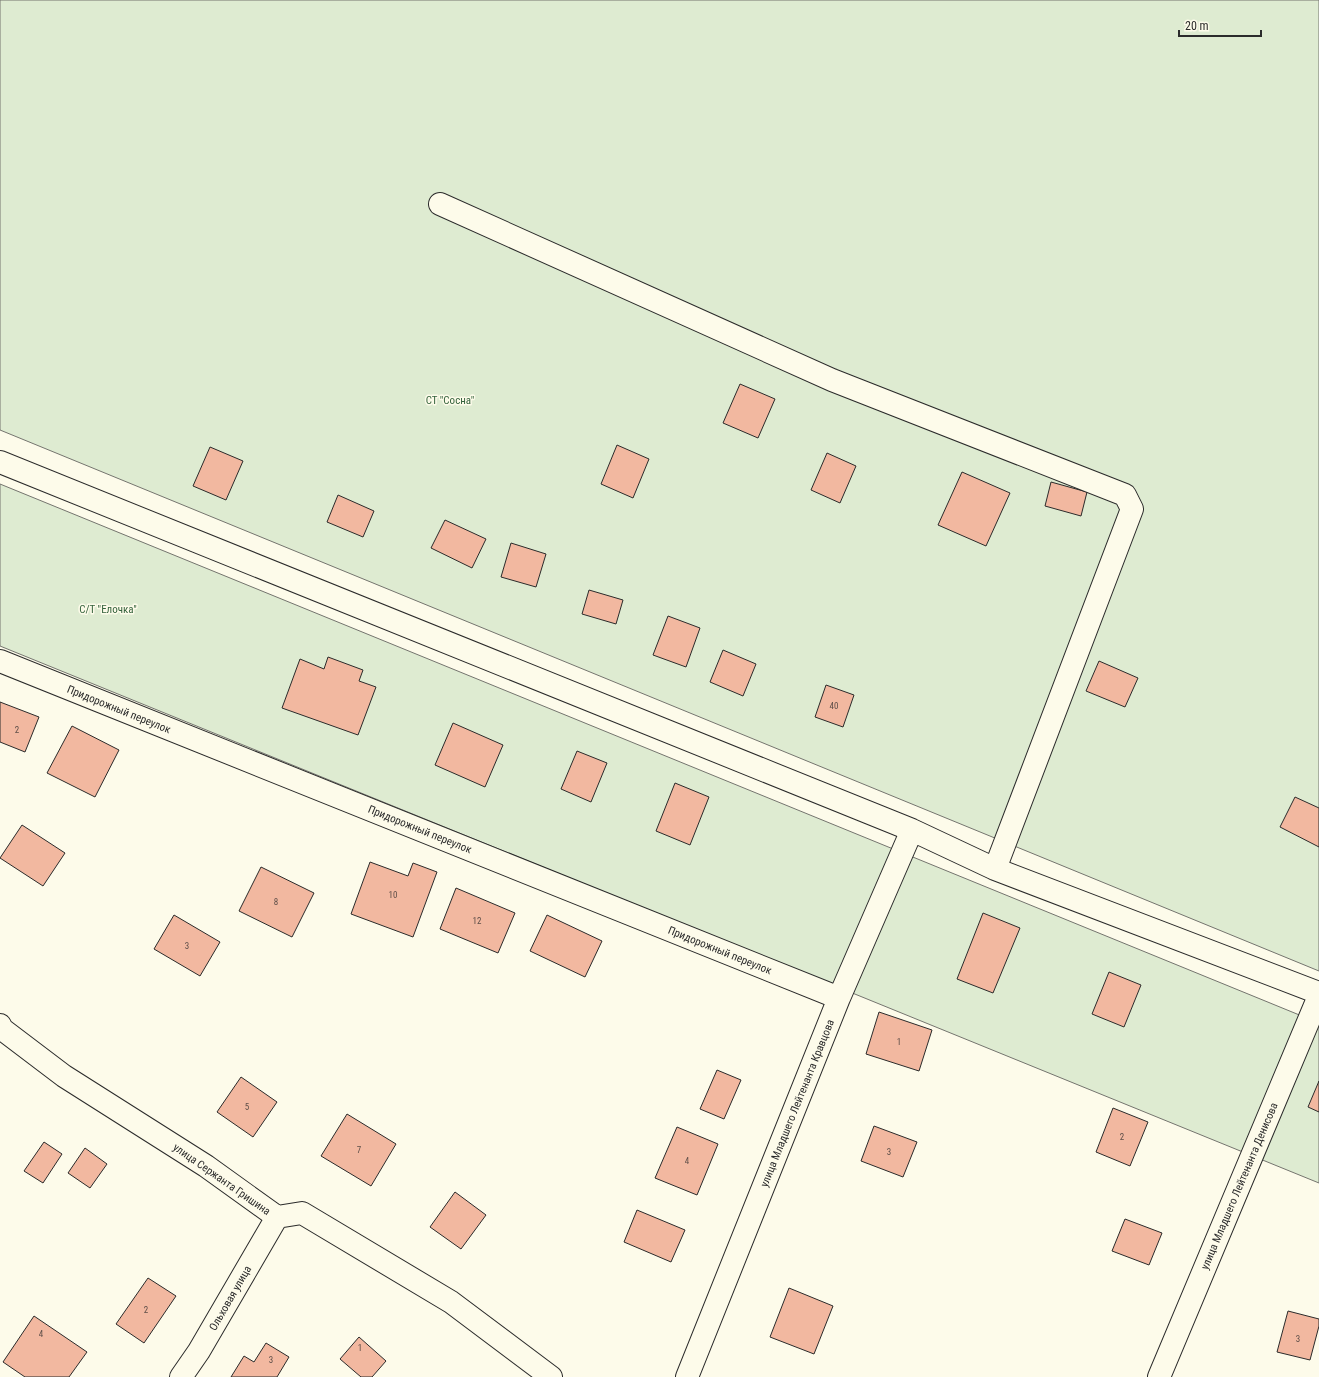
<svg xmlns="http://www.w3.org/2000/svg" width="1319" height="1377" font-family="'Roboto Condensed',sans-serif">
  <rect width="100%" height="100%" fill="#fdfbea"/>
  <!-- green -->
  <path fill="#deebd1" stroke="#74746e" d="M0,0H1319V971L0,430Z
    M0,484L1319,1023V1183L0,646Z"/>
  <!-- building -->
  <path fill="#f2b8a0" stroke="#2b2b2b" d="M740,384L775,399L758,438L723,423Z
    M617,445L649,459L633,498L601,484Z
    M210,447L243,461L226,500L193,486Z
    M827,453L856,466L840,503L811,490Z
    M962,472L1010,493L986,546L938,525Z
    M1051,482L1087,492L1081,516L1045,506Z
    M338,495L374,511L363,537L327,522Z
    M445,520L486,539L472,568L431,548Z
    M511,543L546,554L536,587L501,577Z
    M589,590L623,600L616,624L582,614Z
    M668,616L700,628L686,667L653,655Z
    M723,650L756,664L743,696L710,682Z
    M328,657L363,670L359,681L376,687L358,735L282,708L300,659L324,669Z
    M1099,661L1138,678L1125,707L1086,691Z
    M826,685L854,695L843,727L815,717Z
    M0,702L39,717L25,752L0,742Z
    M453,723L503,745L485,787L435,765Z
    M72,726L119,750L95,797L47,773Z
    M577,751L607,763L591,802L561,789Z
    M675,783L709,797L690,845L656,831Z
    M1295,797L1319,808V847L1280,827Z
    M22,825L65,853L43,886L0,858Z
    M370,862L408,876L413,863L437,872L413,937L351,914Z
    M261,867L314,893L292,937L239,911Z
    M456,888L515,913L498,953L440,929Z
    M983,913L1020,928L993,993L957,979Z
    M174,915L220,942L200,976L154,949Z
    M547,915L602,941L585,977L530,951Z
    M1109,972L1141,985L1124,1027L1092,1014Z
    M879,1012L932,1030L919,1071L866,1054Z
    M717,1070L741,1080L724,1119L700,1109Z
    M241,1077L277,1102L253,1137L217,1112Z
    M1319,1081V1112L1308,1107Z
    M1113,1108L1148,1122L1130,1166L1096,1152Z
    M347,1114L396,1144L371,1186L321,1156Z
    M874,1126L917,1142L903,1177L861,1161Z
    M677,1127L718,1144L697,1195L655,1178Z
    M44,1142L62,1154L43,1183L24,1171Z
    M85,1148L107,1164L90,1188L68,1173Z
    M455,1192L486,1215L461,1249L430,1227Z
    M637,1210L685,1230L671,1262L624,1242Z
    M1125,1219L1162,1233L1149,1265L1112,1251Z
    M148,1278L176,1296L144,1343L116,1324Z
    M789,1288L833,1306L814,1354L770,1337Z
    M1288,1311L1319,1319V1326L1310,1360L1277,1352Z
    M34,1316L87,1352L69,1377H25L3,1362Z
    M359,1337L386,1361L372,1377H361L340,1359Z
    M266,1343L289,1357L277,1377H231L244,1356L254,1362Z"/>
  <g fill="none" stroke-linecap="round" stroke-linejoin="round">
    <defs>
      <path id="minor" d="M440,204L832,380L1125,495L1132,509L995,869
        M0,462L912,830L995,869L1319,993
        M0,661L839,998
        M0,1025L2,1029L64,1076L206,1166L277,1217L302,1213L451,1302L551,1377
        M181,1377L199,1351L277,1217
        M687,1377L839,998L912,830
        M1159,1377L1319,996"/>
    </defs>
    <!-- minor casing -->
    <use href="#minor" stroke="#2b2b2b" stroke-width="24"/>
    <!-- minor -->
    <use href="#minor" stroke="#fdfbea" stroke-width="22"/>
  </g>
  <g text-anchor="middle" stroke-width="3" stroke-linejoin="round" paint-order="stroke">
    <!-- number labels -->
    <g font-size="9" fill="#5d4e48">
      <text x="834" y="709">40</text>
      <text x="17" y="733">2</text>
      <text x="393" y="898">10</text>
      <text x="276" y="905">8</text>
      <text x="477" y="924">12</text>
      <text x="187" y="949">3</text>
      <text x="899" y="1045">1</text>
      <text x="247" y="1110">5</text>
      <text x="1122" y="1140">2</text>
      <text x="359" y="1153">7</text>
      <text x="889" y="1155">3</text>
      <text x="687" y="1164">4</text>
      <text x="146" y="1313">2</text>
      <text x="41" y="1337">4</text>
      <text x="1298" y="1342">3</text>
      <text x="360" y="1351">1</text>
      <text x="271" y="1363">3</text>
    </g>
    <!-- park labels -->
    <g font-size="11" fill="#34623c" stroke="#fdfbea">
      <text x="450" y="404">СТ "Сосна"</text>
      <text x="108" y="613">С/Т "Елочка"</text>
    </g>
    <!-- street labels -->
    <g font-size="11" fill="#2b2b2b" stroke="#fdfbea">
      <text transform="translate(119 709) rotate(22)" y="4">Придорожный переулок</text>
      <text transform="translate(420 829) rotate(22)" y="4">Придорожный переулок</text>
      <text transform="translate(720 950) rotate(22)" y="4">Придорожный переулок</text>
      <text transform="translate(797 1103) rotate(-68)" y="4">улица Младшего Лейтенанта Кравцова</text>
      <text transform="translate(222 1179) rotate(35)" y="4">улица Сержанта Гришина</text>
      <text transform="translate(1239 1186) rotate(-67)" y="4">улица Младшего Лейтенанта Денисова</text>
      <text transform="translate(230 1298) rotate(-60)" y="4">Ольховая улица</text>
    </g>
  </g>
  <!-- scale -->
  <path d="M1179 30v6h82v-6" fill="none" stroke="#2b2b2b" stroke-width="2"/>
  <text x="1185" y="30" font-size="12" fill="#2b2b2b" stroke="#fdfbea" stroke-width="3" paint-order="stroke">20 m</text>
</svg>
